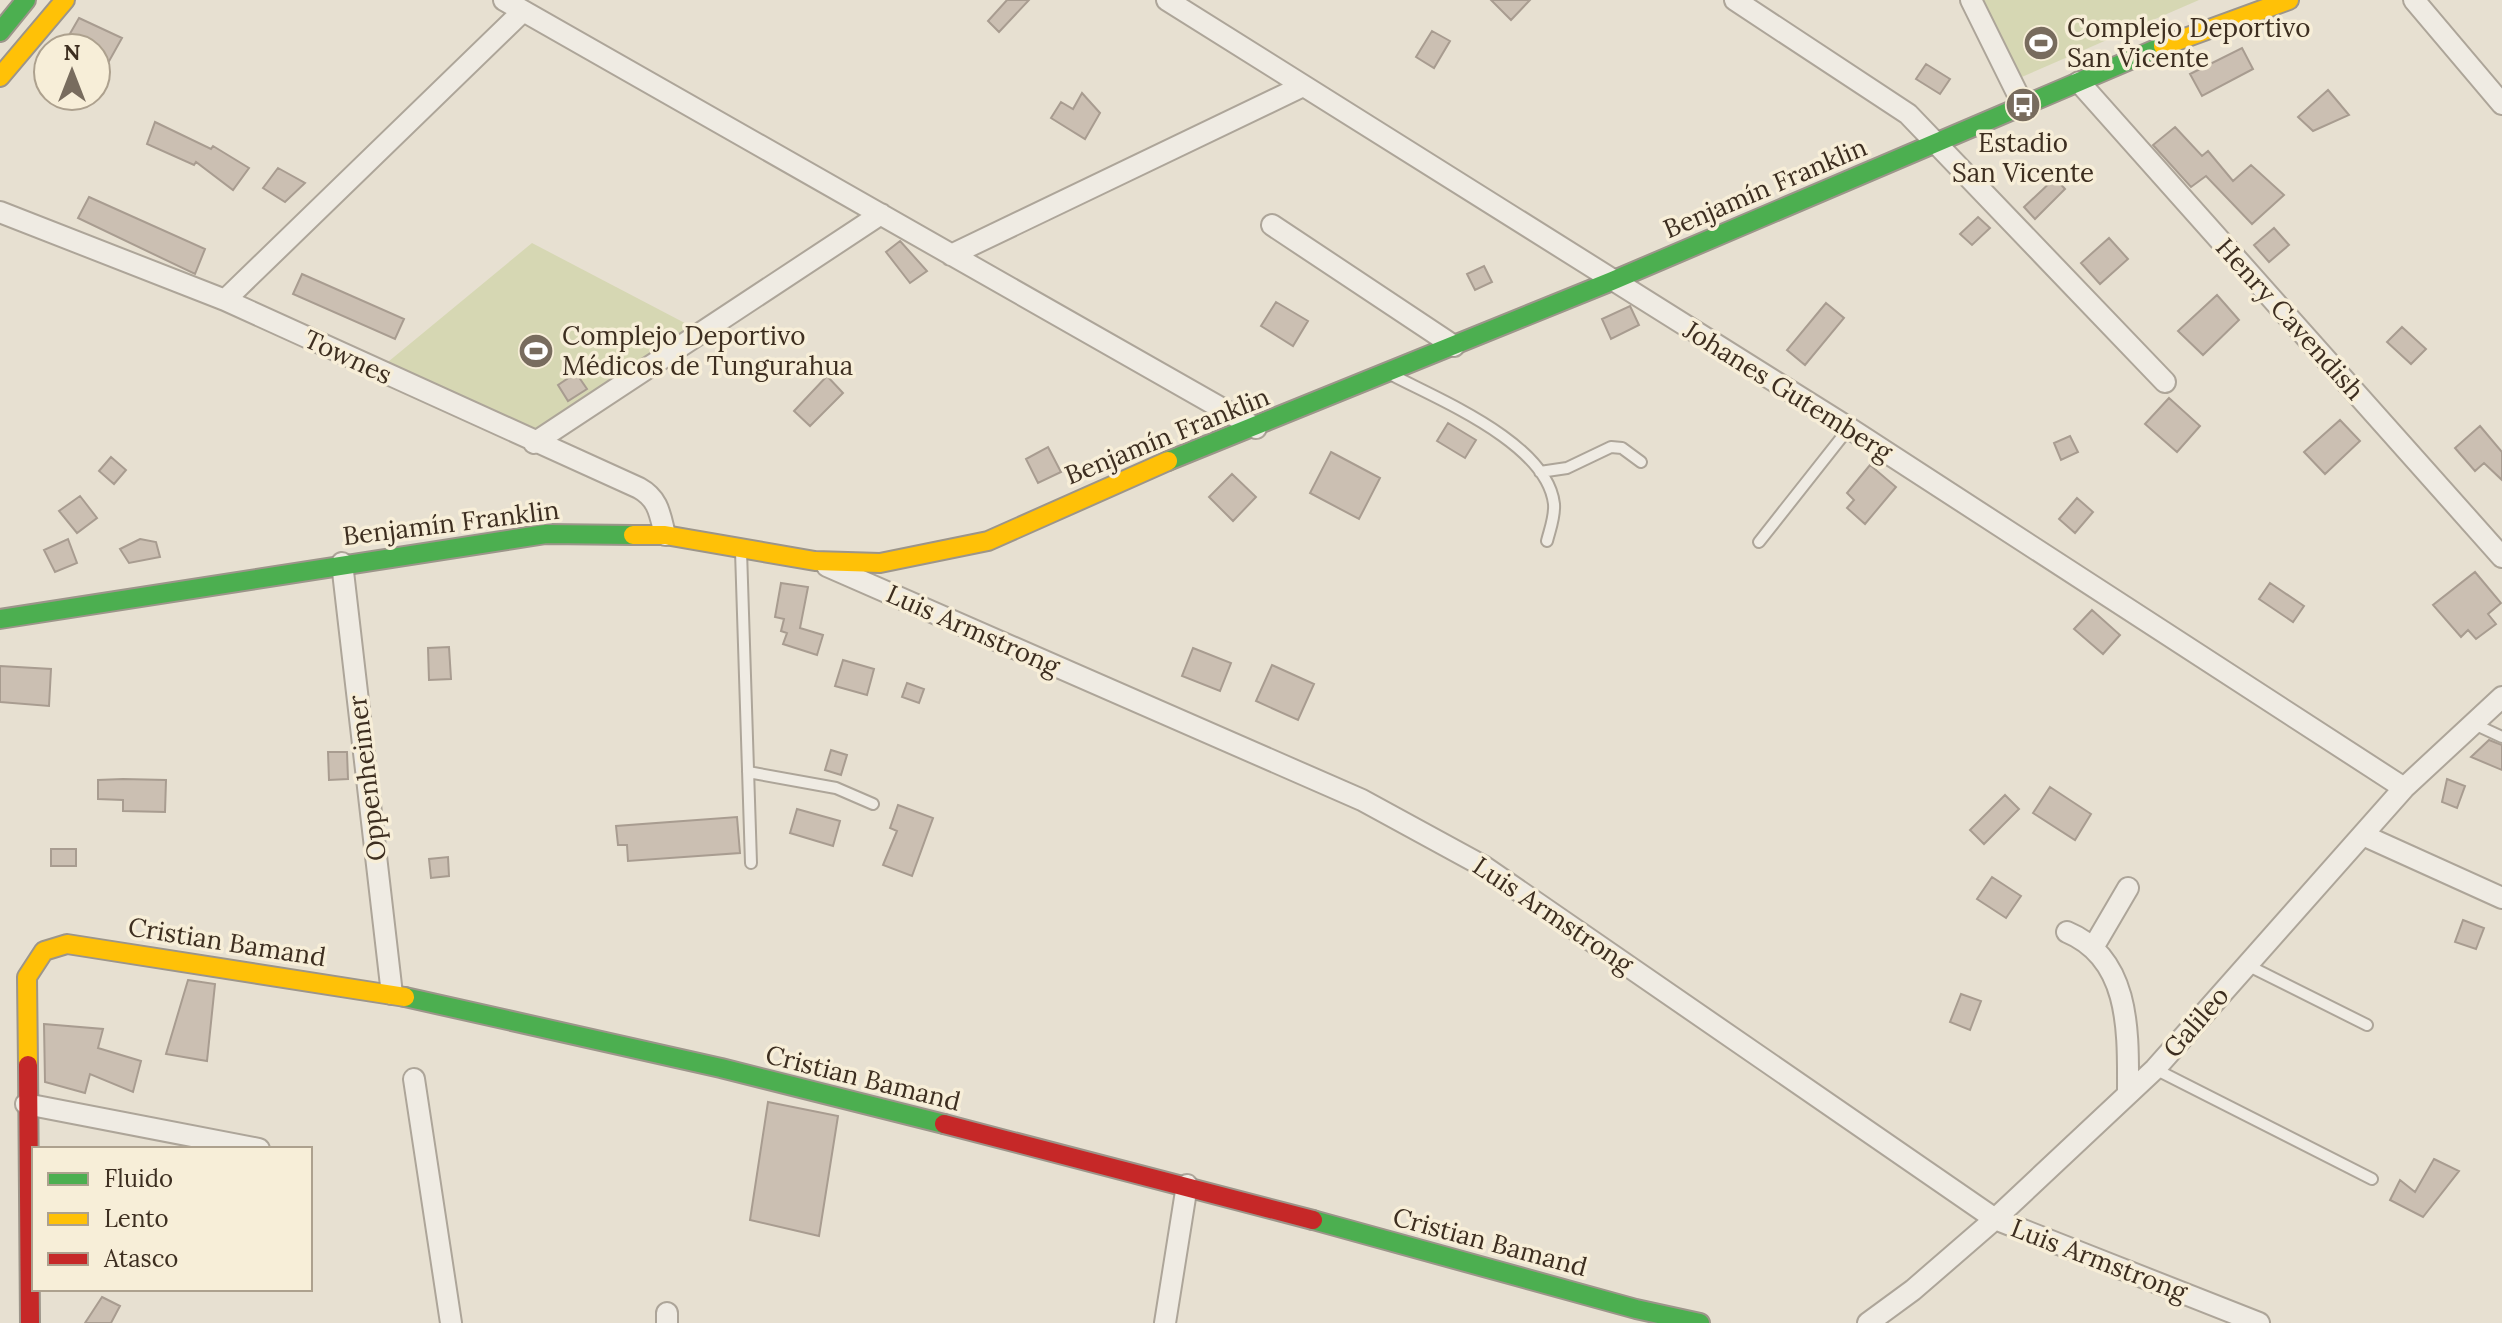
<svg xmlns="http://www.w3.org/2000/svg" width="2502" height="1323" font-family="Lora,serif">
  <rect width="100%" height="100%" fill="#e7e0d1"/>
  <!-- green -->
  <path fill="#d6d7b3" d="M1961,0H2199L2001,86Z
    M532,243L702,332L534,443L377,371Z"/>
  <!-- building -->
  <path fill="#cbbfb2" stroke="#a89c90" stroke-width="2" d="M1007,0H1029L999,32L988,21Z
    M1491,0H1530L1511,20Z
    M79,18L122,38L108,63L96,58V48H74L64,44Z
    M1432,31L1450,41L1434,68L1416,57Z
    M2242,48L2253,69L2202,96L2190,74Z
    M1926,64L1950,79L1940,94L1916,79Z
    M2328,90L2349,115L2313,131L2298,117Z
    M1082,93L1100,113L1085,139L1051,118L1061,102L1073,109Z
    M155,122L211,149L213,146L249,168L233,190L196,162L194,165L147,144Z
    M2175,127L2202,156L2208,151L2233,181L2251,165L2284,195L2252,224L2206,176L2191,187L2153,145Z
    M278,168L305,183L285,202L263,188Z
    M2055,178L2065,189L2035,219L2024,207Z
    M89,197L205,249L195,274L78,218Z
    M1978,217L1990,228L1972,245L1960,234Z
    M2274,228L2289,245L2269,262L2254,245Z
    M2109,238L2128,259L2100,284L2081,263Z
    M900,241L927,271L910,283L886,252Z
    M1484,266L1492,282L1475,290L1467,274Z
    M302,274L404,319L395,339L293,294Z
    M2217,295L2239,320L2203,355L2178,331Z
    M1276,302L1308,321L1293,346L1261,326Z
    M1826,303L1844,318L1805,365L1787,350Z
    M1630,306L1639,325L1611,339L1602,319Z
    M2402,327L2426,349L2411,364L2387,342Z
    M576,373L587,389L568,401L558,385Z
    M827,376L843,393L810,426L794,411Z
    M2169,398L2200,426L2177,452L2145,424Z
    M2340,420L2360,441L2325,474L2304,452Z
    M1448,423L1476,440L1465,458L1437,441Z
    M2480,426L2502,452V480L2484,463L2475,471L2455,448Z
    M2070,436L2078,452L2061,460L2054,443Z
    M1048,447L1061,472L1038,483L1026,459Z
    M1331,452L1380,478L1359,519L1310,493Z
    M111,457L126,470L114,484L99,471Z
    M1870,465L1896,487L1865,524L1847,508L1854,500L1847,493Z
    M1232,474L1256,497L1233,521L1209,497Z
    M80,496L97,518L77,533L59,511Z
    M2077,498L2093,512L2075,533L2059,519Z
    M68,539L77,563L55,572L44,550Z
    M140,539L156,542L160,557L129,563L120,549Z
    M2475,572L2501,603L2488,614L2496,624L2476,639L2468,630L2461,637L2433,605Z
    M781,583L808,587L800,628L823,635L817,655L783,644L787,633L781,631L784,619L775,617Z
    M2270,583L2304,606L2293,622L2259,599Z
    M2092,610L2120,635L2103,654L2074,629Z
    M449,647L451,679L429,680L428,648Z
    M1193,648L1231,663L1220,691L1182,676Z
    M843,660L874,669L867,695L835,686Z
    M1272,665L1314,684L1298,720L1256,701Z
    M0,666L51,669L49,706L0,702Z
    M907,683L924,689L919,703L902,697Z
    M2489,740L2502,745V770L2471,757Z
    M831,750L847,755L841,775L825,770Z
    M328,752H347L348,779L329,780Z
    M123,779L166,780L165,812L123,811V800L98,799V780Z
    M2447,779L2465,786L2457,808L2442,802Z
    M2050,787L2091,814L2075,840L2033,813Z
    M2005,795L2019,809L1984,844L1970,830Z
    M898,805L933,818L912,876L883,865L897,831L890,828Z
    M797,809L840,821L833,846L790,833Z
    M737,817L740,853L628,861L627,845H618L616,826Z
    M51,849H76V866H51Z
    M448,857L449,876L431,878L429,859Z
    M1992,877L2021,896L2006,918L1977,899Z
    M2463,920L2484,928L2476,949L2455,942Z
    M188,980L215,984L207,1061L166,1054Z
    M1961,994L1981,1001L1970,1030L1950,1022Z
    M44,1024L103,1029L98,1048L141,1061L133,1092L90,1074L85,1093L45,1082Z
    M768,1102L838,1116L819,1236L750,1220Z
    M2434,1159L2459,1171L2423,1217L2390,1200L2400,1180L2415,1192Z
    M102,1297L120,1306L111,1323H85Z"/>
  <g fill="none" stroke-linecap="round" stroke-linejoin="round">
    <defs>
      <path id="lane" d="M1394,376C1442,401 1547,444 1554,504C1555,517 1550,529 1547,541
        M1540,472L1567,468L1611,447L1622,448L1641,462
        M1759,542L1849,428
        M741,551L751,863
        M2474,724L2502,737
        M748,772L836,788L873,804
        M2247,965L2367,1025
        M2155,1069L2372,1179"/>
      <path id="street" d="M504,0L1256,428
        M1167,0L1849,428L2404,788
        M1735,0L1908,114L2165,382
        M1971,0L2023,105
        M2414,0L2502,104
        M2079,82L2502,557
        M0,212L225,300L639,488C659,499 660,515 665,535
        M1272,225L1454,346
        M951,255L1303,86
        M225,300L523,11
        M534,443L881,214
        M342,563L392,994
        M827,566L1362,800L1483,866L1995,1219L2259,1323
        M2365,836L2502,898
        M2067,932C2132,959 2128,1035 2128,1094
        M2094,946L2128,888
        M414,1079L451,1323
        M26,1104L259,1149
        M667,1313V1323
        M1165,1323L1187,1185
        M1868,1323L1913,1290L1995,1219L2155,1069L2404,788L2502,697"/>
      <path id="fast" d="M0,32L26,0
        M1168,461L1612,281L2163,46
        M0,619L546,534L633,535
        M405,997L721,1068L944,1124
        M1313,1220L1636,1309L1700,1323"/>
      <path id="slow" d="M2163,46L2289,0
        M0,77L65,0
        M633,535H665L815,561L880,563L988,541L1168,461
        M28,1065L27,977L44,951L67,944L405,997"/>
      <path id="jam" d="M28,1065L30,1323
        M944,1124L1313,1220"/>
    </defs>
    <!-- lane casing -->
    <use href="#lane" stroke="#ada599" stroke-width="14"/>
    <!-- street casing -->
    <use href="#street" stroke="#ada599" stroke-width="24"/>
    <!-- fast casing -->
    <use href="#fast" stroke="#9c958a" stroke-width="22"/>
    <!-- slow casing -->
    <use href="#slow" stroke="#9c958a" stroke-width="22"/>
    <!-- jam casing -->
    <use href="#jam" stroke="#9c958a" stroke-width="22"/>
    <!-- lane -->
    <use href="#lane" stroke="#efebe3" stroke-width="10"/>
    <!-- street -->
    <use href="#street" stroke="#efebe3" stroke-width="20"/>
    <!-- fast -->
    <use href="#fast" stroke="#4caf50" stroke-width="18"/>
    <!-- slow -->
    <use href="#slow" stroke="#ffc107" stroke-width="18"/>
    <!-- jam -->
    <use href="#jam" stroke="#c62828" stroke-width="18"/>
  </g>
  <!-- icons -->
  <defs>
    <symbol id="stadium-disc" viewBox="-11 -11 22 22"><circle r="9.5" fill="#786c5e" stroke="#f7eed8"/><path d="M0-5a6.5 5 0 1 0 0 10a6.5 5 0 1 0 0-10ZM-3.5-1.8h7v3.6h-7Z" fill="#fff"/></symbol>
    <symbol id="bus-disc" viewBox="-11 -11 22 22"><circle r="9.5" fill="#786c5e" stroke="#f7eed8"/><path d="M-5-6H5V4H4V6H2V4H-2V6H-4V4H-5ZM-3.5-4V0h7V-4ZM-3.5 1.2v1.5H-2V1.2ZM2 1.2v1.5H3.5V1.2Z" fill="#fff"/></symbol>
  </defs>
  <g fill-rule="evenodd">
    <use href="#stadium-disc" x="2021" y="23" width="40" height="40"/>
    <use href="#bus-disc" x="2003" y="85" width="40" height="40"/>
    <use href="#stadium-disc" x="516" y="331" width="40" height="40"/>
  </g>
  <g text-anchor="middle" stroke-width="7" stroke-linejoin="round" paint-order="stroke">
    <!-- poi labels -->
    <g font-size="26" fill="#3d2e20" stroke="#f7eed8" text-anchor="start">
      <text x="2067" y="37">Complejo Deportivo<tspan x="2067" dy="30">San Vicente</tspan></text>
      <text x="2023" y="152" text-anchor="middle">Estadio<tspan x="2023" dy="30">San Vicente</tspan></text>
      <text x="562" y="345">Complejo Deportivo<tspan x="562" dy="30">Médicos de Tungurahua</tspan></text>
    </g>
    <!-- street labels -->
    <g font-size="26" fill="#3d2e20" stroke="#f7eed8">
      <text transform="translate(1765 188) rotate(-23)" y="9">Benjamín Franklin</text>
      <text transform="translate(2290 319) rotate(48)" y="9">Henry Cavendish</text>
      <text transform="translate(348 357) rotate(25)" y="9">Townes</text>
      <text transform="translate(1788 391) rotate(32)" y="9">Johanes Gutemberg</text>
      <text transform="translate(1167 436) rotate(-22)" y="9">Benjamín Franklin</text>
      <text transform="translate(451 523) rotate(-7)" y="9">Benjamín Franklin</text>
      <text transform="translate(973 630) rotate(24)" y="9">Luis Armstrong</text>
      <text transform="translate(367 778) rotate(-97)" y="9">Oppenheimer</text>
      <text transform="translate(1553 915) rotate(34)" y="9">Luis Armstrong</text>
      <text transform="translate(227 942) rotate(9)" y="9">Cristian Bamand</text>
      <text transform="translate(2196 1022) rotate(-49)" y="9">Galileo</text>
      <text transform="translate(863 1078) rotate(14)" y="9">Cristian Bamand</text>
      <text transform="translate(1490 1242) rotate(15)" y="9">Cristian Bamand</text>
      <text transform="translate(2099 1260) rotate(21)" y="9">Luis Armstrong</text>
    </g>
  </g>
  <!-- legend -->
  <rect x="32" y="1147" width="280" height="144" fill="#f7eed8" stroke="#ada18e" stroke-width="2"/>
  <rect x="48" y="1173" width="40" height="12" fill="#4caf50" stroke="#ada18e" stroke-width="2"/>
  <text x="104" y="1187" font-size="24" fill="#3d2e20">Fluido</text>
  <rect x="48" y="1213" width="40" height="12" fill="#ffc107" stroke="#ada18e" stroke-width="2"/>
  <text x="104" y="1227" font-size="24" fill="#3d2e20">Lento</text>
  <rect x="48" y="1253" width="40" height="12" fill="#c62828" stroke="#ada18e" stroke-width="2"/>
  <text x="104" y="1267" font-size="24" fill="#3d2e20">Atasco</text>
  <!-- north arrow -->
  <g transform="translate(72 72)"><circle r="38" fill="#f7eed8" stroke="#ada18e" stroke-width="2"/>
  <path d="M0-6L14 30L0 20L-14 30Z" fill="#786c5e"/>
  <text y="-12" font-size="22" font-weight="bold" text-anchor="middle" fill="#3d2e20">N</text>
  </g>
</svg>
